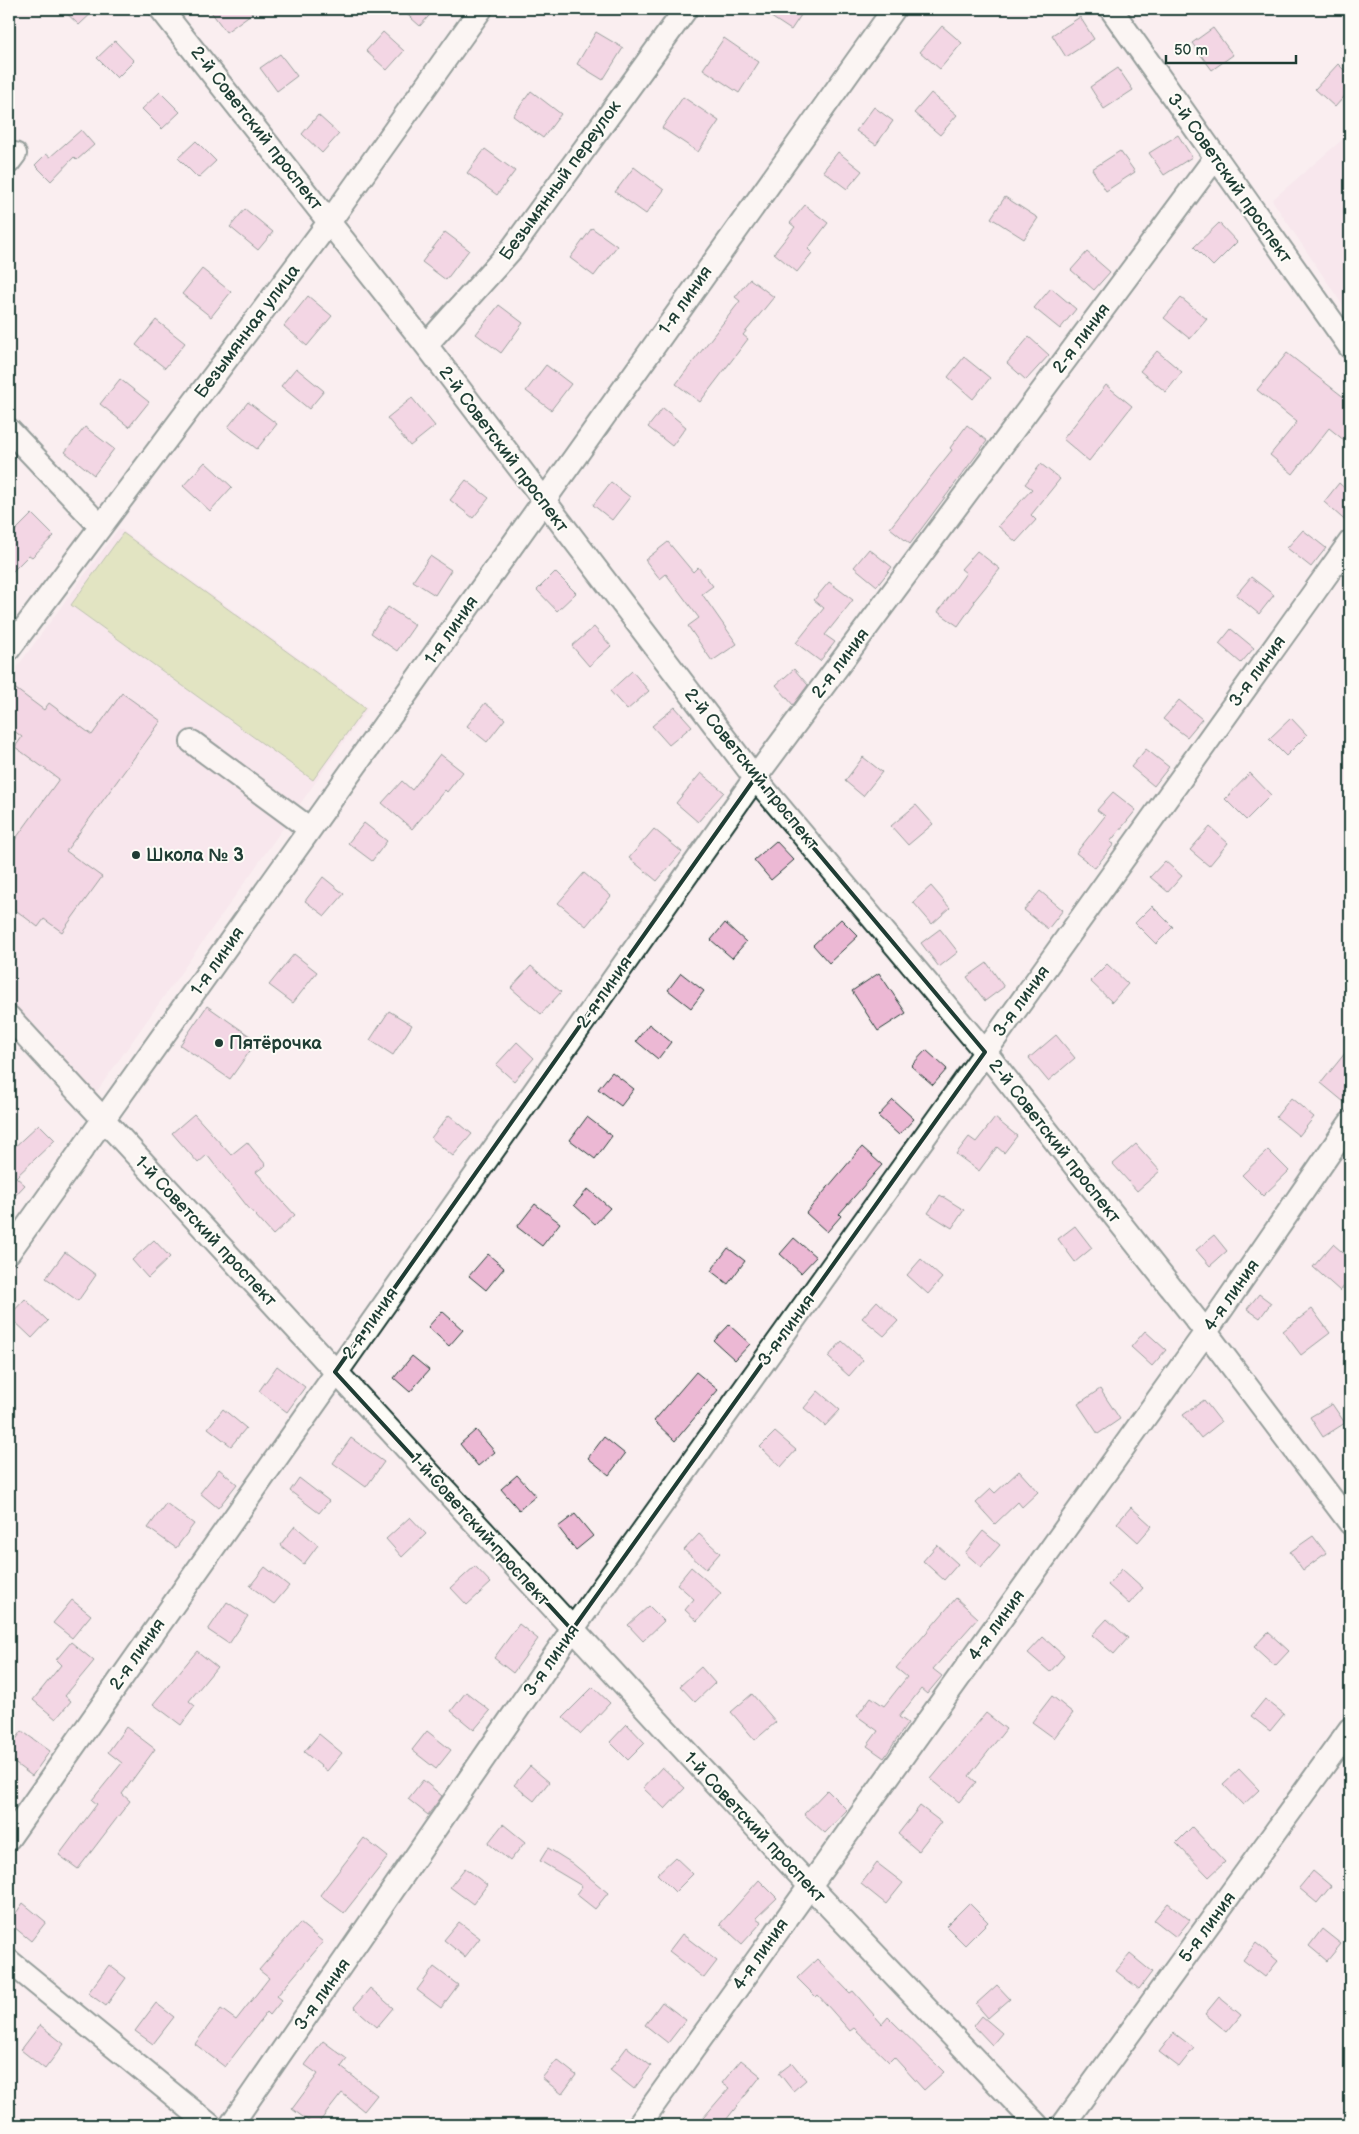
<svg xmlns="http://www.w3.org/2000/svg" width="1359" height="2134" font-family="'Balsamiq Sans',sans-serif">
  <rect width="100%" height="100%" fill="#faeef0"/>
  <filter id="ink" filterUnits="userSpaceOnUse"><feTurbulence type="fractalNoise" baseFrequency=".02" numOctaves="2"/><feDisplacementMap in="SourceGraphic" scale="10" xChannelSelector="R" yChannelSelector="G"/><feConvolveMatrix kernelMatrix="1 2 1 2 8 2 1 2 1" color-interpolation-filters="sRGB"/></filter>
  <g filter="url(#ink)">
    <!-- built -->
    <path fill="#f6dee8" d="M1350,133V316L1272,200Z
      M119,528L368,708L95,1094L9,1002V678Z"/>
    <!-- green -->
    <path fill="#c5d78b" stroke="#728a60" d="M123,533L365,708L313,780L71,605Z"/>
    <!-- building -->
    <path fill="#ecb8d4" stroke="#1f3d34" d="M62,9H96L79,25Z
      M209,9H258L226,32Z
      M401,9H435L420,26Z
      M759,9H805L791,30Z
      M1080,17L1094,39L1066,57L1052,35Z
      M942,26L962,43L940,69L920,52Z
      M1213,28L1233,55L1212,70L1192,43Z
      M383,32L404,51L387,70L366,51Z
      M596,32L623,48L603,80L577,64Z
      M724,38L759,62L739,93L703,69Z
      M115,41L134,61L117,78L97,58Z
      M280,54L297,76L277,91L260,68Z
      M1338,64L1350,76V90L1335,107L1315,89Z
      M1118,68L1133,90L1104,109L1090,87Z
      M531,91L561,114L543,138L513,116Z
      M160,92L180,112L162,129L142,109Z
      M931,93L957,115L940,135L914,113Z
      M683,97L719,121L698,152L662,128Z
      M874,107L893,121L876,145L856,131Z
      M318,115L339,134L322,153L302,134Z
      M81,130L94,145L77,160L74,157L51,181L35,165L46,154L50,157Z
      M1178,135L1192,157L1164,175L1149,153Z
      M196,141L216,161L198,178L178,158Z
      M485,149L515,171L497,195L467,173Z
      M1120,151L1135,172L1106,191L1092,169Z
      M838,152L862,171L847,189L823,171Z
      M634,167L664,190L646,214L615,192Z
      M1005,197L1038,218L1024,239L991,218Z
      M805,205L828,223L808,249L812,253L797,272L774,253L795,227L790,223Z
      M245,209L273,232L258,250L230,227Z
      M1219,223L1237,242L1213,266L1194,247Z
      M592,228L617,246L594,276L570,258Z
      M445,232L469,250L446,280L422,262Z
      M1087,252L1110,272L1094,290L1071,270Z
      M202,269L231,292L211,317L182,294Z
      M750,279L774,297L743,335L748,339L700,402L676,384L740,301L735,297Z
      M1051,288L1076,309L1060,329L1034,308Z
      M308,296L332,316L307,346L284,326Z
      M1181,298L1207,319L1190,339L1164,318Z
      M499,305L523,323L501,353L476,334Z
      M156,320L185,343L165,368L136,345Z
      M1029,337L1049,355L1026,380L1007,363Z
      M1157,351L1182,372L1166,392L1140,371Z
      M1287,353L1350,402V445L1329,428L1293,474L1270,455L1297,422L1257,390Z
      M964,357L990,378L973,399L948,377Z
      M546,365L571,384L551,410L526,391Z
      M296,368L324,391L309,409L281,386Z
      M120,379L149,402L129,427L100,404Z
      M1106,385L1132,406L1089,461L1063,439Z
      M412,398L435,426L410,446L387,418Z
      M248,402L277,424L257,449L228,427Z
      M663,408L686,427L672,446L648,427Z
      M967,425L987,441L910,544L890,528L952,450L950,448Z
      M85,427L114,449L94,475L65,452Z
      M205,462L232,487L210,511L183,486Z
      M1041,464L1060,479L1031,515L1036,520L1016,542L998,526L1032,489L1025,484Z
      M466,480L489,498L473,518L450,500Z
      M611,482L630,497L612,520L593,505Z
      M1339,483L1350,493V525L1324,502Z
      M32,514L54,536L32,557L29,555L9,575V537Z
      M1303,530L1326,548L1311,567L1287,548Z
      M668,542L693,572L698,567L713,586L702,594L737,644L712,661L688,626L699,618L666,574L660,579L645,560Z
      M869,549L892,567L877,586L854,567Z
      M977,551L1000,569L974,601L975,602L958,626L938,612L966,573L961,569Z
      M430,556L451,570L435,595L413,581Z
      M555,572L576,593L557,611L537,590Z
      M1251,577L1274,595L1259,614L1236,595Z
      M829,582L853,600L825,635L835,642L820,661L796,643L824,608L814,600Z
      M388,607L415,625L397,651L371,633Z
      M594,627L611,646L589,666L572,646Z
      M1231,629L1254,648L1241,663L1219,644Z
      M794,669L808,685L793,705L776,685Z
      M632,671L649,691L627,710L610,691Z
      M9,684L44,710L49,703L92,735L122,693L161,721L66,851L102,877L62,932L44,919L38,927L9,905V848L59,779L15,747L22,737L9,727Z
      M1179,700L1202,719L1187,737L1163,719Z
      M485,703L505,719L487,742L467,726Z
      M675,707L692,726L669,745L652,726Z
      M1291,718L1307,735L1286,756L1269,739Z
      M1146,749L1169,767L1154,786L1131,767Z
      M440,754L463,772L447,792L445,790L412,829L382,803L402,781L412,790Z
      M863,757L882,772L863,796L845,781Z
      M701,773L724,792L698,822L676,803Z
      M1250,773L1271,795L1246,820L1225,799Z
      M1113,792L1136,810L1110,842L1114,844L1095,868L1076,853L1105,816L1097,810Z
      M916,805L933,824L908,845L891,826Z
      M364,823L387,841L372,861L348,843Z
      M1210,827L1228,843L1209,866L1190,850Z
      M654,829L682,852L657,881L629,858Z
      M776,841L794,860L771,880L754,860Z
      M1165,861L1182,876L1168,892L1150,877Z
      M584,873L611,896L586,926L558,903Z
      M323,877L344,894L325,916L305,901Z
      M931,886L950,908L932,924L913,902Z
      M1040,891L1063,910L1048,929L1024,910Z
      M1152,906L1173,927L1156,944L1135,923Z
      M841,919L858,936L829,963L813,945Z
      M725,923L746,942L732,958L711,940Z
      M940,929L958,952L939,967L921,943Z
      M294,954L317,972L293,1003L269,985Z
      M987,963L1004,987L985,1001L967,977Z
      M1107,964L1128,984L1112,1002L1090,981Z
      M531,966L561,992L541,1014L511,988Z
      M681,973L704,991L691,1008L668,990Z
      M879,973L906,1013L878,1031L852,991Z
      M207,1006L257,1041L230,1079L180,1045Z
      M389,1011L412,1025L393,1055L370,1040Z
      M649,1024L671,1042L658,1059L636,1041Z
      M1056,1035L1075,1058L1048,1081L1029,1058Z
      M517,1042L534,1058L514,1081L496,1065Z
      M1350,1047V1094L1344,1102L1321,1083Z
      M926,1050L947,1069L933,1085L911,1066Z
      M612,1072L634,1089L621,1106L598,1089Z
      M1291,1098L1314,1117L1299,1136L1276,1117Z
      M893,1100L914,1119L899,1135L878,1116Z
      M194,1114L231,1155L247,1142L266,1165L256,1172L295,1215L273,1235L247,1206L207,1155L198,1163L172,1133Z
      M449,1115L472,1134L453,1156L431,1138Z
      M587,1117L612,1136L595,1159L570,1140Z
      M995,1118L1017,1136L1004,1153L997,1147L979,1171L956,1154L969,1137L976,1142Z
      M39,1124L55,1140L16,1177L25,1185L9,1202V1152Z
      M1136,1144L1160,1171L1137,1191L1113,1164Z
      M862,1147L882,1165L839,1214L841,1216L827,1232L806,1213Z
      M1268,1150L1289,1171L1263,1196L1242,1175Z
      M588,1189L610,1208L595,1224L574,1205Z
      M940,1195L964,1210L952,1228L928,1213Z
      M535,1204L560,1223L542,1246L517,1227Z
      M1075,1226L1092,1248L1075,1262L1058,1239Z
      M1214,1235L1227,1251L1210,1266L1196,1250Z
      M794,1238L816,1257L801,1273L780,1254Z
      M154,1240L170,1257L148,1278L132,1260Z
      M1333,1244L1350,1259V1279L1340,1291L1313,1267Z
      M728,1248L745,1261L728,1284L711,1271Z
      M65,1252L96,1275L78,1301L46,1278Z
      M488,1254L504,1268L486,1290L469,1276Z
      M921,1259L942,1278L928,1294L907,1275Z
      M1259,1294L1271,1303L1260,1318L1247,1309Z
      M25,1299L48,1321L32,1338L9,1316Z
      M877,1301L898,1321L884,1336L862,1318Z
      M1312,1309L1330,1333L1301,1355L1283,1331Z
      M442,1311L463,1330L449,1346L428,1327Z
      M729,1325L750,1344L735,1360L714,1341Z
      M1145,1331L1166,1350L1152,1366L1131,1347Z
      M842,1341L863,1360L849,1376L828,1357Z
      M412,1356L429,1370L410,1392L394,1378Z
      M277,1366L305,1387L287,1412L259,1391Z
      M696,1372L718,1390L675,1441L654,1421Z
      M1100,1389L1120,1419L1098,1434L1078,1404Z
      M818,1391L840,1410L825,1426L804,1408Z
      M1204,1400L1221,1422L1201,1438L1183,1415Z
      M1332,1404L1345,1423L1323,1437L1310,1417Z
      M223,1409L246,1428L231,1446L208,1428Z
      M476,1430L495,1452L478,1466L460,1444Z
      M775,1432L796,1450L781,1467L760,1447Z
      M604,1437L625,1454L609,1475L588,1458Z
      M351,1438L384,1462L366,1487L333,1463Z
      M219,1469L237,1484L218,1508L200,1493Z
      M1019,1471L1038,1492L1022,1507L1018,1502L995,1524L976,1503L991,1489L995,1493Z
      M517,1475L536,1496L519,1510L501,1489Z
      M299,1478L329,1501L319,1513L290,1491Z
      M166,1503L194,1524L176,1548L148,1528Z
      M1131,1507L1152,1526L1138,1542L1117,1523Z
      M575,1514L593,1536L576,1550L558,1527Z
      M410,1517L426,1534L402,1557L386,1539Z
      M295,1526L318,1545L304,1564L280,1545Z
      M983,1531L1000,1545L981,1567L965,1553Z
      M699,1534L720,1553L706,1569L684,1550Z
      M1313,1536L1326,1553L1303,1570L1290,1552Z
      M937,1545L958,1564L944,1580L923,1561Z
      M475,1566L491,1583L467,1605L451,1588Z
      M265,1567L289,1586L274,1604L250,1586Z
      M691,1567L721,1593L697,1621L685,1610L694,1599L677,1584Z
      M1122,1569L1143,1588L1129,1604L1108,1585Z
      M956,1598L978,1618L933,1669L942,1676L927,1694L921,1689L899,1717L908,1723L884,1758L867,1746L878,1731L857,1716L871,1697L884,1706L907,1677L896,1668Z
      M72,1600L91,1615L72,1638L53,1623Z
      M227,1602L248,1616L229,1644L208,1630Z
      M649,1606L664,1621L643,1641L628,1625Z
      M1107,1619L1128,1638L1114,1654L1092,1635Z
      M519,1624L538,1639L513,1673L494,1658Z
      M1268,1632L1289,1651L1275,1666L1254,1647Z
      M1043,1637L1064,1656L1050,1672L1028,1653Z
      M71,1642L94,1661L65,1696L71,1701L56,1719L33,1700L61,1665L56,1660Z
      M197,1651L217,1667L189,1701L195,1706L181,1725L153,1704Z
      M701,1667L715,1683L695,1702L680,1686Z
      M593,1687L610,1703L581,1734L563,1717Z
      M466,1692L490,1711L474,1730L451,1711Z
      M752,1694L776,1722L755,1740L731,1712Z
      M1052,1696L1073,1713L1054,1738L1032,1722Z
      M1265,1699L1284,1714L1270,1731L1251,1716Z
      M986,1713L1006,1729L969,1776L976,1782L959,1802L931,1779Z
      M627,1724L645,1743L628,1760L610,1742Z
      M126,1727L155,1749L122,1794L130,1801L78,1869L59,1855L97,1804L92,1800L122,1763L108,1752Z
      M22,1731L50,1751L32,1776L9,1759V1749Z
      M427,1731L451,1750L436,1769L412,1750Z
      M319,1734L342,1753L327,1771L304,1752Z
      M530,1766L549,1782L534,1801L514,1785Z
      M662,1767L685,1788L665,1809L643,1788Z
      M1239,1769L1259,1790L1243,1805L1223,1784Z
      M423,1780L442,1796L428,1815L408,1799Z
      M827,1790L847,1810L825,1833L804,1814Z
      M920,1806L941,1822L918,1851L898,1834Z
      M503,1824L525,1842L510,1861L488,1843Z
      M1192,1827L1225,1862L1209,1877L1176,1843Z
      M364,1838L388,1857L344,1913L320,1895Z
      M548,1848L572,1863L608,1893L595,1909L576,1894L582,1886L540,1861Z
      M675,1857L693,1874L675,1892L657,1874Z
      M877,1863L903,1883L886,1904L861,1884Z
      M465,1868L487,1885L473,1904L450,1887Z
      M1313,1871L1331,1886L1317,1903L1299,1888Z
      M759,1880L777,1898L756,1918L762,1922L742,1944L720,1924Z
      M23,1903L46,1922L31,1941L9,1923Z
      M969,1903L988,1922L965,1945L946,1926Z
      M1168,1903L1190,1920L1176,1937L1154,1920Z
      M459,1922L480,1938L465,1957L444,1940Z
      M300,1923L323,1942L277,1996L282,2000L270,2015L267,2012L225,2067L195,2044L221,2009L236,2020L269,1978L259,1970Z
      M1322,1929L1341,1944L1327,1961L1309,1946Z
      M682,1934L717,1961L704,1978L669,1951Z
      M1256,1943L1278,1961L1265,1977L1243,1960Z
      M1130,1954L1152,1972L1139,1989L1116,1971Z
      M817,1959L850,1993L853,1991L882,2024L888,2017L944,2072L924,2090L894,2057L889,2062L854,2028L850,2031L818,1995L816,1997L797,1978Z
      M109,1965L126,1978L106,2006L88,1993Z
      M434,1967L458,1985L441,2008L417,1990Z
      M997,1985L1010,1999L988,2018L976,2004Z
      M370,1988L393,2008L377,2027L354,2007Z
      M1219,1997L1241,2015L1227,2032L1205,2014Z
      M662,2002L686,2020L668,2043L645,2025Z
      M156,2003L174,2017L153,2044L135,2031Z
      M982,2016L1002,2033L992,2045L974,2026Z
      M40,2025L64,2044L45,2069L21,2050Z
      M1174,2033L1194,2048L1179,2067L1159,2052Z
      M323,2041L347,2059L341,2067L377,2095L364,2111L342,2093L317,2125H314L292,2109L318,2074L305,2065Z
      M627,2047L651,2066L634,2089L610,2070Z
      M557,2060L576,2075L562,2094L542,2078Z
      M741,2060L761,2076L722,2125H697L729,2088L722,2083Z
      M792,2063L806,2080L793,2091L779,2073Z"/>
    <g fill="none" stroke-linecap="round" stroke-linejoin="round">
      <defs>
        <path id="minor" d="M161,9L426,345L755,778L985,1052L1206,1332L1350,1523
          M1111,9L1350,347
          M9,162L15,154
          M426,345L511,250L686,9
          M9,430L100,526
          M9,649L330,221L481,9
          M192,742L310,829
          M9,1017L809,1885L1037,2125
          M9,1252L894,9
          M9,1838L755,778L1215,158
          M9,1961L210,2125
          M231,2125L572,1630L1350,542
          M639,2125L1206,1332L1350,1123
          M1063,2125L1350,1729"/>
      </defs>
      <!-- minor casing -->
      <use href="#minor" stroke="#1f3d34" stroke-width="26"/>
      <!-- minor -->
      <use href="#minor" stroke="#fdfcf7" stroke-width="22"/>
    </g>
  </g>
  <!-- marked area -->
  <path d="M0 0H1359V2134H0ZM755,778L985,1052L572,1630L335,1372Z" fill="#faeef0" fill-opacity=".55" fill-rule="evenodd"/>
  <path fill="none" stroke="#1f3d34" stroke-width="4" stroke-linejoin="round" d="M755,778L985,1052L572,1630L335,1372Z"/>
  <!-- markers -->
  <g fill="#1f3d34" stroke="#fdfcf7" stroke-width="2">
    <circle cx="136" cy="855" r="5"/>
    <circle cx="219" cy="1043" r="5"/>
  </g>
  <g text-anchor="middle" stroke-width="4" stroke-linejoin="round" paint-order="stroke">
    <!-- street labels -->
    <g font-size="18" fill="#1f3d34" stroke="#fdfcf7">
      <text transform="translate(257 128) rotate(52)" y="6">2-й Советский проспект</text>
      <text transform="translate(1230 178) rotate(55)" y="6">3-й Советский проспект</text>
      <text transform="translate(560 180) rotate(-54)" y="6">Безымянный переулок</text>
      <text transform="translate(685 300) rotate(-55)" y="6">1-я линия</text>
      <text transform="translate(247 331) rotate(-53)" y="6">Безымянная улица</text>
      <text transform="translate(1081 338) rotate(-53)" y="6">2-я линия</text>
      <text transform="translate(504 449) rotate(53)" y="6">2-й Советский проспект</text>
      <text transform="translate(451 630) rotate(-55)" y="6">1-я линия</text>
      <text transform="translate(840 663) rotate(-53)" y="6">2-я линия</text>
      <text transform="translate(1257 671) rotate(-54)" y="6">3-я линия</text>
      <text transform="translate(752 769) rotate(51)" y="6">2-й Советский проспект</text>
      <text transform="translate(217 961) rotate(-55)" y="6">1-я линия</text>
      <text transform="translate(604 992) rotate(-55)" y="6">2-я линия</text>
      <text transform="translate(1021 1001) rotate(-54)" y="6">3-я линия</text>
      <text transform="translate(1055 1141) rotate(52)" y="6">2-й Советский проспект</text>
      <text transform="translate(206 1231) rotate(47)" y="6">1-й Советский проспект</text>
      <text transform="translate(1231 1295) rotate(-55)" y="6">4-я линия</text>
      <text transform="translate(370 1323) rotate(-55)" y="6">2-я линия</text>
      <text transform="translate(786 1330) rotate(-54)" y="6">3-я линия</text>
      <text transform="translate(480 1529) rotate(48)" y="6">1-й Советский проспект</text>
      <text transform="translate(996 1625) rotate(-54)" y="6">4-я линия</text>
      <text transform="translate(137 1654) rotate(-55)" y="6">2-я линия</text>
      <text transform="translate(551 1660) rotate(-55)" y="6">3-я линия</text>
      <text transform="translate(755 1827) rotate(47)" y="6">1-й Советский проспект</text>
      <text transform="translate(1207 1927) rotate(-54)" y="6">5-я линия</text>
      <text transform="translate(760 1954) rotate(-55)" y="6">4-я линия</text>
      <text transform="translate(322 1994) rotate(-55)" y="6">3-я линия</text>
    </g>
    <!-- poi labels -->
    <g font-size="18" font-weight="bold" fill="#1f3d34" stroke="#fdfcf7" text-anchor="start">
      <text x="146" y="861">Школа № 3</text>
      <text x="229" y="1049">Пятёрочка</text>
    </g>
  </g>
  <!-- margin -->
  <rect width="1359" height="2134" fill="none" stroke="#fdfcf7" stroke-width="30"/>
  <rect x="15" y="15" width="1329" height="2104" fill="none" stroke="#1f3d34" stroke-width="2" filter="url(#ink)"/>
  <!-- scale -->
  <path d="M1166 55v8h130v-8" fill="none" stroke="#1f3d34" stroke-width="2.5"/>
  <text x="1174" y="55" font-size="15" fill="#1f3d34" stroke="#fdfcf7" stroke-width="4" paint-order="stroke">50 m</text>
</svg>
